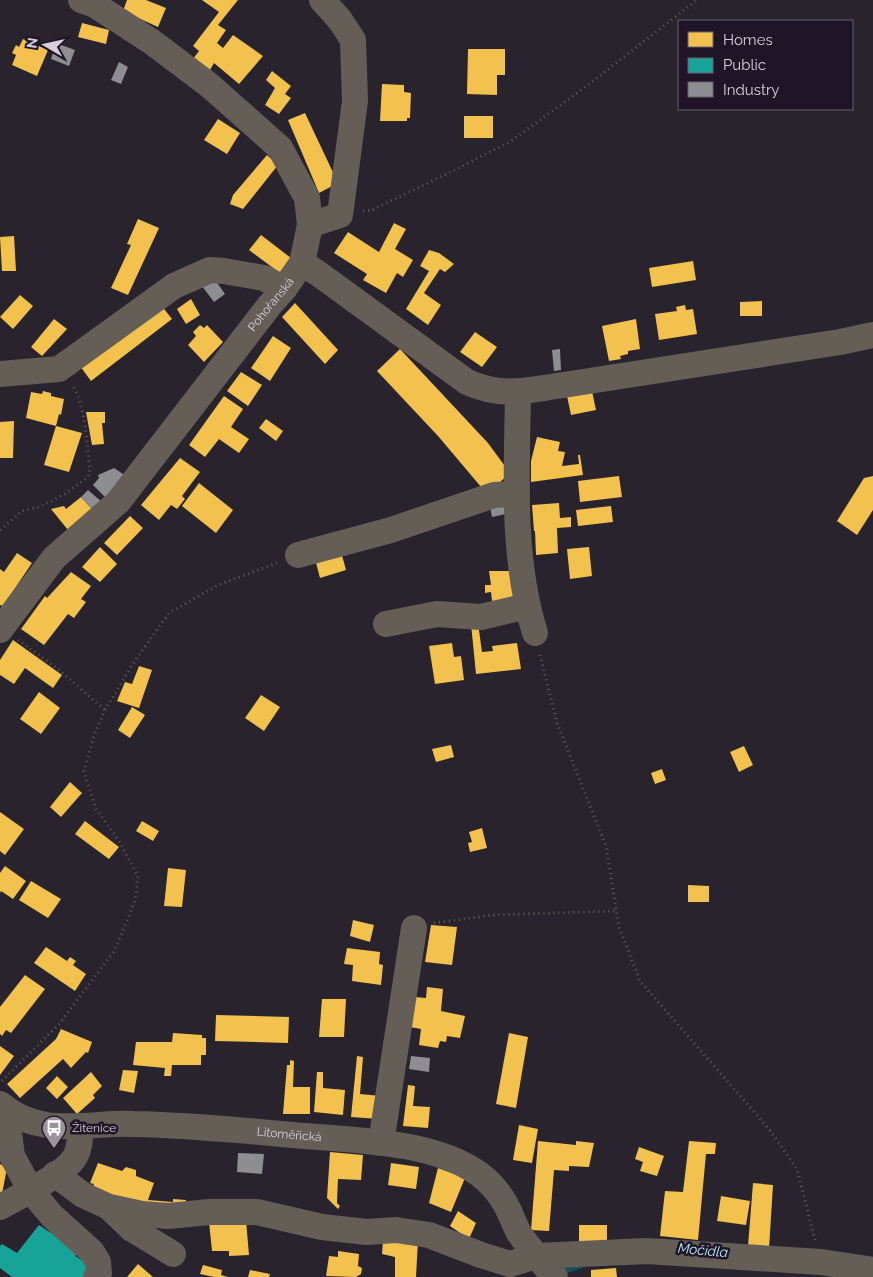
<svg xmlns="http://www.w3.org/2000/svg" width="873" height="1277" font-family="Raleway,sans-serif">
  <rect width="100%" height="100%" fill="#28232c"/>
  <!-- homes -->
  <path fill="#f2c14e" d="M127,0H146L166,8L158,27L123,11Z
    M202,0H238L218,25L226,30L217,43L223,48L233,35L263,56L239,84L214,63L210,70L193,59L199,51L193,46L219,12Z
    M82,23L109,30L106,44L78,37Z
    M23,39L48,50L37,76L12,65L16,55L12,53L16,45L19,47Z
    M468,49H505V75H497V95L467,94Z
    M272,71L291,86L285,94L291,98L279,114L265,105L275,88L266,80Z
    M382,84L404,85V92L411,93L410,118H407V121H380Z
    M305,113L338,183L319,193L288,120Z
    M464,116H493V138H464Z
    M218,119L240,133L227,154L204,140Z
    M267,155L278,165L243,209L230,204L233,195Z
    M138,219L159,228L128,295L111,288L131,245L127,244Z
    M394,223L406,229L395,249L413,260L403,277L397,273L386,293L363,280L367,274L334,253L348,232L379,252Z
    M261,235L291,258L280,273L249,250Z
    M14,236L16,271H2L0,237Z
    M429,250L439,253L454,264L445,272L440,269L424,293L441,305L428,325L406,309L429,271L420,266Z
    M693,261L696,280L652,287L649,268Z
    M20,295L33,306L13,329L0,317Z
    M191,299L200,315L186,324L177,309Z
    M762,301V316H740V302Z
    M295,303L338,350L325,364L282,317Z
    M161,305L172,319L91,381L80,366Z
    M685,305L686,310L693,309L697,334L659,340L655,314L677,311L676,307Z
    M54,319L67,329L42,356L31,347Z
    M636,319L640,349L628,351V354L620,356L621,359L609,361L602,326Z
    M200,325L204,328L207,325L223,342L204,362L188,345L196,336L193,332Z
    M475,332L497,347L482,367L460,352Z
    M273,336L291,348L270,381L251,368Z
    M400,349L488,443L510,473L487,494L438,436L377,371Z
    M241,372L262,385L248,406L227,391Z
    M43,391L51,393V396L64,399L61,415L59,414L56,426L26,418L31,392L42,394Z
    M592,391L596,410L571,415L567,396Z
    M224,396L243,409L231,427L249,439L239,453L219,439L205,457L189,445Z
    M86,412H105V423H102L104,444L92,445Z
    M266,419L283,431L276,441L259,428Z
    M14,421L13,458H0V422Z
    M56,426L82,433L69,472L44,465Z
    M537,437L560,442L558,451L565,452L562,466L579,464L578,455H580L583,475L531,482V461Z
    M180,458L200,472L182,496L185,499L177,509L171,505L159,520L141,505Z
    M619,476L622,497L580,502L578,481Z
    M873,476V510L857,535L837,521L864,478Z
    M199,483L233,510L216,533L182,506Z
    M81,497L92,509L68,530L51,509L64,506L66,509Z
    M559,503L560,518L571,517V527L557,528L558,553L536,555L535,531H534L532,505Z
    M611,506L613,522L578,526L576,510Z
    M130,516L143,528L117,555L104,543Z
    M100,547L117,564L100,582L82,567Z
    M589,547L592,576L570,579L567,549Z
    M340,548L346,570L320,578L314,555Z
    M17,553L32,563L3,606L0,605V569L4,572Z
    M489,571H513L516,599L492,601L491,592L485,593V585H491Z
    M71,572L91,586L81,599L86,602L74,618L68,614L44,645L21,629L45,596L47,598Z
    M478,623L482,652L493,651L492,646L517,643L521,669L476,674L471,624Z
    M13,640L62,675L53,688L25,668L14,684L0,675V660Z
    M452,643L454,657L461,656L464,680L435,684L429,646Z
    M139,666L152,670L139,708L117,701L125,682L132,684Z
    M39,692L60,708L41,734L20,719Z
    M261,695L280,707L264,731L245,718Z
    M132,707L145,715L130,738L118,730Z
    M451,745L454,757L436,762L432,749Z
    M744,746L753,765L739,772L730,752Z
    M662,769L666,780L655,784L651,773Z
    M70,782L82,793L61,817L50,807Z
    M0,812L24,829L5,855L0,851Z
    M85,821L119,847L109,859L75,834Z
    M142,821L159,831L153,841L136,831Z
    M482,828L487,848L470,852L468,843L472,842L469,832Z
    M5,866L26,881L13,899L1,891L0,893V873Z
    M168,868L186,870L182,907L164,906Z
    M31,881L61,899L48,918L19,900Z
    M688,885L709,886V902H688Z
    M353,920L374,925L370,942L350,936Z
    M431,925L457,927L452,965L425,962Z
    M46,947L67,961L70,957L76,961L73,965L86,974L75,991L34,963Z
    M347,948L380,952L379,964L383,965L381,985L352,981L353,965L344,964Z
    M25,975L45,989L11,1033L6,1030L2,1036L0,1034V1007Z
    M427,987L443,989L441,1011L465,1016L460,1038L447,1036L446,1042L440,1041L438,1048L419,1045L421,1029L410,1027L415,997L426,998Z
    M322,999H346L344,1037H319Z
    M216,1015L289,1017L288,1043L215,1041Z
    M61,1029L92,1042L88,1053L86,1052L71,1068L63,1059L20,1098L7,1084L56,1039Z
    M173,1033L202,1035V1038H206V1055H201V1065H172L171,1076H164L165,1068L133,1065L136,1042H172Z
    M509,1033L528,1037L516,1108L496,1104Z
    M0,1046L14,1056L0,1075Z
    M357,1056L363,1057L360,1094L381,1096L379,1119L351,1117Z
    M290,1060L294,1061L293,1087H310V1114H283L287,1065H290Z
    M123,1070L138,1071L134,1093L119,1090Z
    M91,1072L102,1086L93,1095L95,1098L77,1114L63,1098Z
    M317,1072H323V1088L345,1090L343,1115L314,1112Z
    M57,1076L68,1087L57,1099L46,1088Z
    M408,1085L415,1086L413,1106L430,1107L428,1128L403,1126Z
    M519,1125L538,1129L532,1163L513,1160Z
    M538,1141L576,1145V1141L594,1143L589,1167L569,1166V1171L554,1170L549,1231L531,1230Z
    M689,1141L716,1143L715,1154H706L698,1240L660,1236L665,1191L683,1192Z
    M639,1147L664,1156L657,1176L640,1171L643,1162L635,1159Z
    M330,1152L363,1155L361,1180L338,1179L337,1203L340,1206L338,1209L327,1198Z
    M98,1163L122,1171L126,1167L136,1170V1176L154,1183L148,1200L173,1202V1199L186,1200L185,1208L177,1209L91,1190L94,1184L90,1183Z
    M391,1163L419,1167L416,1189L388,1185Z
    M0,1164L7,1168L1,1199L0,1198Z
    M438,1168L465,1178L451,1212L429,1203Z
    M753,1183L773,1185L769,1249L748,1246Z
    M721,1196L750,1201L746,1225L717,1221Z
    M458,1211L476,1223L469,1239L450,1226Z
    M246,1220L249,1255L229,1256V1251H212L209,1222Z
    M579,1225H607V1241H579Z
    M383,1240L418,1241L416,1277H395V1257L382,1254Z
    M338,1251L359,1254L358,1266L362,1268L361,1274L356,1277L326,1276L329,1256L338,1257Z
    M138,1264L153,1277H127Z
    M203,1265L222,1270L221,1275L228,1277H214L200,1274Z
    M616,1268L617,1277H591V1270Z
    M250,1270L270,1274L269,1277H248Z"/>
  <!-- public -->
  <path fill="#17a398" d="M39,1225L78,1251L75,1256L91,1266L83,1277H12L0,1268V1246L2,1244L17,1253Z"/>
  <!-- industry -->
  <path fill="#8d8d92" d="M56,43L75,50L69,66L51,59Z
    M119,62L128,67L121,84L111,80Z
    M211,274L225,294L214,302L199,282Z
    M560,349L561,370L554,371L552,350Z
    M114,468L126,476L107,499L93,485L99,478L98,475Z
    M88,490L103,503L95,512L81,497Z
    M508,502L510,513L492,517L490,506Z
    M411,1056L430,1058L429,1072L409,1069Z
    M238,1153L264,1154L262,1174L237,1172Z"/>
  <g fill="none" stroke-linecap="round" stroke-linejoin="round">
    <!-- stream -->
    <path stroke="#0f525e" stroke-width="5.5" d="M560,1272L580,1266"/>
    <!-- path -->
    <path stroke="#605c59" stroke-width="3" stroke-dasharray="1 4" stroke-linecap="butt" d="M363,211L372,210L457,169L511,141L584,88L697,0
      M0,530L22,511L39,507L65,494L88,477L90,469C87,447 85,401 72,385
      M18,640L58,669L105,710
      M540,655L557,723L606,846L619,927L640,981L769,1129L797,1169L815,1240
      M434,923L493,915L616,911
      M2,1081L59,1024L115,950L135,901L138,876L119,841L96,809L84,771L94,736L105,710L134,662L169,613L218,585L277,563"/>
    <!-- minor -->
    <g stroke="#645e56" stroke-width="26">
      <path d="M310,225L340,215L355,101L353,40L340,20L322,0"/>
      <path d="M302,263L319,274L467,382C501,397 522,391 557,386L840,342L873,335"/>
      <path d="M0,374L59,369L174,286L210,270L224,271L264,278L284,289"/>
      <path d="M518,392C517,472 511,556 535,633"/>
      <path d="M298,555L391,530L494,495L516,494"/>
      <path d="M386,624L437,614L481,617L527,606"/>
      <path id="s1" d="M0,630L54,558L118,502L269,306L284,289L302,263L310,225L307,198L280,148L209,85L152,42L95,5L81,0"/>
      <path id="s2" d="M0,1104C41,1139 87,1122 134,1124C187,1125 240,1130 293,1135C349,1140 433,1140 479,1174C490,1182 500,1194 506,1205C511,1214 514,1224 519,1233C530,1249 542,1263 555,1277"/>
      <path d="M6,1109L12,1156L31,1191L52,1216L92,1252L98,1262L99,1273L96,1277"/>
      <path d="M381,1143L414,928"/>
      <path d="M55,1174L83,1195L109,1207L142,1214L168,1216L210,1212H257L322,1227L367,1232L396,1230L429,1235L481,1255L510,1264L536,1256L647,1251L821,1262L873,1270"/>
      <path d="M0,1207C17,1198 66,1173 75,1157C80,1148 80,1138 81,1127"/>
      <path d="M110,1208L132,1229L173,1254"/>
    </g>
  </g>
  <!-- icons -->
  <defs>
    <symbol id="bus-pin" viewBox="-11 -11 22 30"><path d="M0 17L-7.5 6A9.5 9.5 0 1 1 7.5 6Z" fill="#9a939e" stroke="#1f1526"/><path d="M-5-6H5V4H4V6H2V4H-2V6H-4V4H-5ZM-3.5-4V0h7V-4ZM-3.5 1.2v1.5H-2V1.2ZM2 1.2v1.5H3.5V1.2Z" fill="#fff"/></symbol>
  </defs>
  <g fill-rule="evenodd">
    <use href="#bus-pin" x="40" y="1114" width="28" height="38"/>
  </g>
  <g text-anchor="middle" stroke-width="5" stroke-linejoin="round" paint-order="stroke">
    <!-- street labels -->
    <g font-size="12" fill="#d7d0dc" stroke="#1f1526">
      <text dy="4" stroke="none"><textPath href="#s1" startOffset="425">Pohořanská</textPath></text>
      <text dy="4" stroke="none"><textPath href="#s2" startOffset="295">Litoměřická</textPath></text>
    </g>
    <!-- poi labels -->
    <g font-size="12" fill="#d7d0dc" stroke="#1f1526" text-anchor="start">
      <text x="72" y="1132">Žitenice</text>
    </g>
    <!-- water labels -->
    <g font-size="14" font-style="italic" fill="#b7eef9" stroke="#1f1526">
      <text transform="translate(703 1250) rotate(5)" y="5">Močidla</text>
    </g>
  </g>
  <!-- legend -->
  <rect x="678" y="20" width="175" height="90" fill="#1f1526" stroke="#69606f"/>
  <rect x="688" y="32" width="25" height="15" fill="#f2c14e" stroke="#69606f"/>
  <text x="723" y="45" font-size="15" fill="#d7d0dc">Homes</text>
  <rect x="688" y="58" width="25" height="15" fill="#17a398" stroke="#69606f"/>
  <text x="723" y="70" font-size="15" fill="#d7d0dc">Public</text>
  <rect x="688" y="82" width="25" height="15" fill="#8d8d92" stroke="#69606f"/>
  <text x="723" y="95" font-size="15" fill="#d7d0dc">Industry</text>
  <!-- north arrow -->
  <g transform="translate(45 45) rotate(279)" stroke="#1f1526" stroke-width="4" paint-order="stroke">
  <path d="M0-4L9 19L0 12L-9 19Z" fill="#d7d0dc"/>
  <text y="-8" font-size="14" font-weight="bold" text-anchor="middle" fill="#d7d0dc">N</text>
  </g>
</svg>
